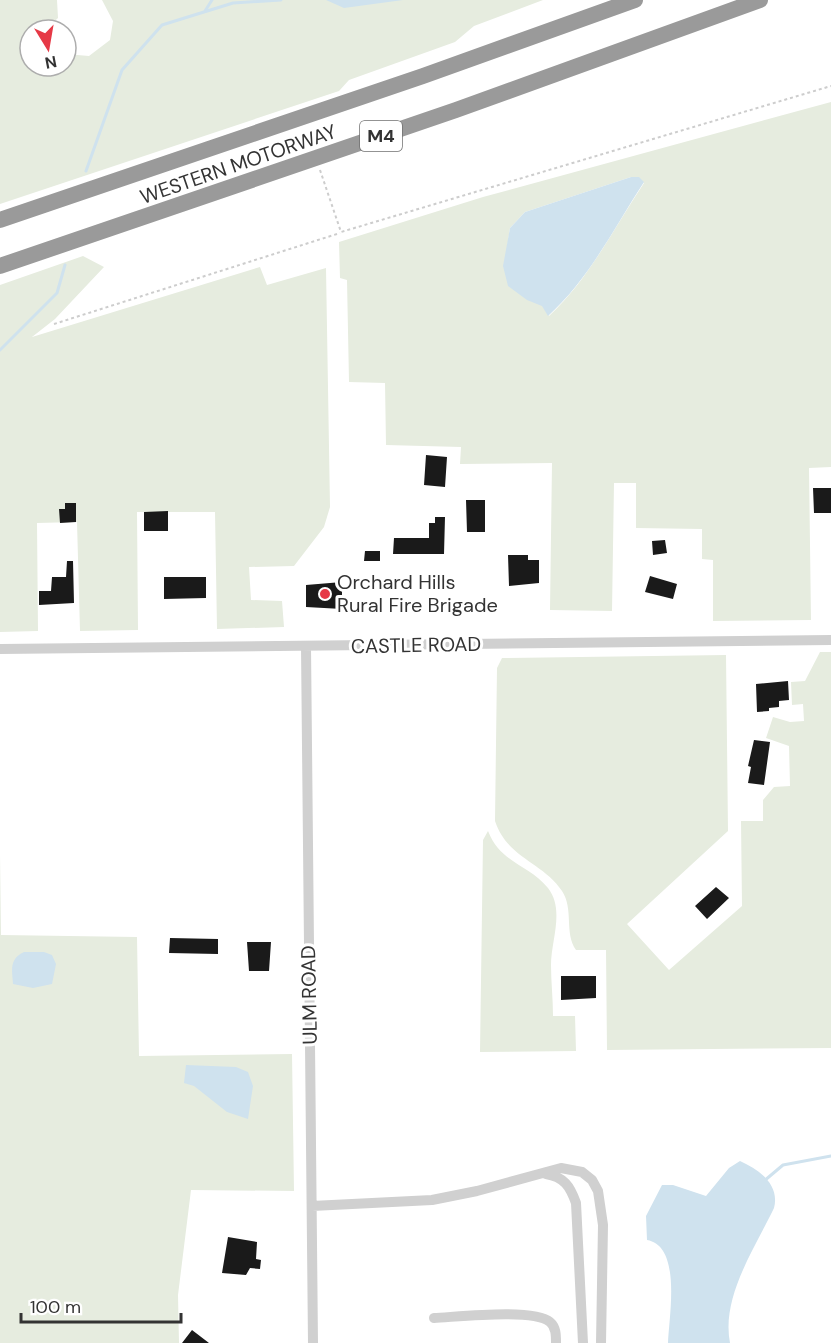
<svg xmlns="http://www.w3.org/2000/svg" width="831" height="1343" font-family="'DM Sans',sans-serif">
  <rect width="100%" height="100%" fill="#fff"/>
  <!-- green -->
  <path fill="#e6ecdf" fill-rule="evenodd" d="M0,0H57L58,18L45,30H30V66H66V54L89,56L110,40L113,21L102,0H543L474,26L455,42L349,80L339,91L0,204Z
    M831,102V467L809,468L811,620L713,621V560L702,559V529L636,528V483H614L612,611L550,610L552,463L460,464L461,447L386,445L385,383L349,382L347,280L340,278L339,242L483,197ZM631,177L639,178L644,183C614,228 589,279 549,316L507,248L510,228L525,212Z
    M83,256L104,267L55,319L32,337L260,267L267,285L326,268L330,507L324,527L294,566L249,567L251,600L282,601L284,627L217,629L215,512H137L138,630L80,631L77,522L37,523L38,631L0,632V285Z
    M820,652H831V1048L607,1050L606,950H576C564,933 574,909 562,891C543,862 507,858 495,821L497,668L502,658L726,655L728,831L627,924L669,970L742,906L741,821H763V800L774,787L790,786L789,746L766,738L773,717L790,722L804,721L803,704L792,705L791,682L805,681Z
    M488,831C501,864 529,864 548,888C565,910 551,940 551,965C551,982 553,999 553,1016H575L576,1051L480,1052L483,840Z
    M0,854L1,935L137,937L139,1056L292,1054L294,1191L191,1190L178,1295L179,1343H0Z"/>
  <!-- water -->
  <path fill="#cfe2ee" d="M326,0H403L344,8Z
    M631,177H639L644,182C614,228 589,279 548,316L542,306L527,300L508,286L503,266L510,228L525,212Z
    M24,952H44L52,955L56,964L52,984L33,988L13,984C12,970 9,959 24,952Z
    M186,1065L236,1067L248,1072L253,1086L248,1119L227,1112L194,1086L184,1083Z
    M740,1161C760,1170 780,1185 774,1208C755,1248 721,1297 730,1343H668C669,1316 682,1246 647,1240L646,1216L662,1185H673L706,1196L729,1168Z"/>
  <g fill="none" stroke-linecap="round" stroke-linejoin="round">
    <!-- stream -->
    <path stroke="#cfe2ee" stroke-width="3" d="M205,11L212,0
      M86,171L122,70L162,25L233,3L281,0
      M0,350L57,293L65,265
      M764,1181L783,1165L831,1156"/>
  </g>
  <!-- building -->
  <path fill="#1a1a1a" d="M426,455L447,457L445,487L424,485Z
    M813,488H831V513H814Z
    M466,500H485V532H467Z
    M65,503H76V522L60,523L59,509H65Z
    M168,511V531H144V512Z
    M435,517H445L444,554H393L394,538H429V523H435Z
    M665,540L667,553L653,555L652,541Z
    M365,551H380V561H364Z
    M508,555H528V560H539V583L509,586Z
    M67,561H73L74,603L39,605V591H51L52,577H66Z
    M650,576L677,584L673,599L645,592Z
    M164,577H206V598L164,599Z
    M342,582V609L306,607V585Z
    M788,681L789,700L779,701V707L769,708V711L757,712L756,684Z
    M754,740L770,742L764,785L748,783L751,767L748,766Z
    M716,887L729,898L707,919L695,906Z
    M170,938L218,939V954L169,953Z
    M247,942H271L269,971H249Z
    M561,976H596V998L561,1000Z
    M228,1237L257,1242L256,1259L261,1260L260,1269L250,1268L246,1275L222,1273Z
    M192,1330L209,1343H182Z"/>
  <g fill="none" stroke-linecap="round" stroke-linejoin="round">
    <!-- path -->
    <path stroke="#cdcdcd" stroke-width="2" stroke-dasharray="3 3" stroke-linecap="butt" d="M320,170L341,232L831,86
      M54,324L340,233"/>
    <!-- minor -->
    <path stroke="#d0d0d0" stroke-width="10" d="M306,646L313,1343
      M0,649L831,640
      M546,1174C564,1177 570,1186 576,1203L583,1343
      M312,1206L432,1200L477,1191L561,1168L582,1172L592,1180L598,1191L603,1225L601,1343
      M434,1318C457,1317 534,1308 550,1322C556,1327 556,1335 556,1343"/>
    <!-- highway -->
    <path stroke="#9a9a9a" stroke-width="16" d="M0,220L423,76L635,0
      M0,266L456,110L760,0"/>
  </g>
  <!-- markers -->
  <circle fill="#e63946" stroke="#fff" stroke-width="2" cx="325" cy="594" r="6"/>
  <g text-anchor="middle" stroke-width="6" stroke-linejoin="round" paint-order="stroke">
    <!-- shield labels -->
    <rect fill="#fff" stroke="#707070" stroke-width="1.5" x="360" y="121" width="42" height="30" rx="4.5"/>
    <g font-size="18" font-weight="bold" fill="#333">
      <text x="381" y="142">M4</text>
    </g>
    <!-- street labels -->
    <g font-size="20" fill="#333" stroke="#fff">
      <text transform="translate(238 164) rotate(-19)" y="7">WESTERN MOTORWAY</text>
      <text transform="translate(416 645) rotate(-1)" y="7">CASTLE ROAD</text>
      <text transform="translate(309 995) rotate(-91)" y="7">ULM ROAD</text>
    </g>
    <!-- poi labels -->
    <g font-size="20" fill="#333" stroke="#fff" text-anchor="start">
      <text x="337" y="589">Orchard Hills<tspan x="337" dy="23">Rural Fire Brigade</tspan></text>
    </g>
  </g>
  <!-- north arrow -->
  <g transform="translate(48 48) rotate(169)"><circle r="28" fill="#ffffff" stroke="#adadad" stroke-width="1.5"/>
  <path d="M0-4.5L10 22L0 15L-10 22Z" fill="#e63946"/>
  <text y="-9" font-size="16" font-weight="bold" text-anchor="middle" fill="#333333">N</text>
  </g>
  <!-- scale -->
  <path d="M21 1313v9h160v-9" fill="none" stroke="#333333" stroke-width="3"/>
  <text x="30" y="1313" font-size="18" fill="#333333" stroke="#ffffff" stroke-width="4.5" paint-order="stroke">100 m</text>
</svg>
